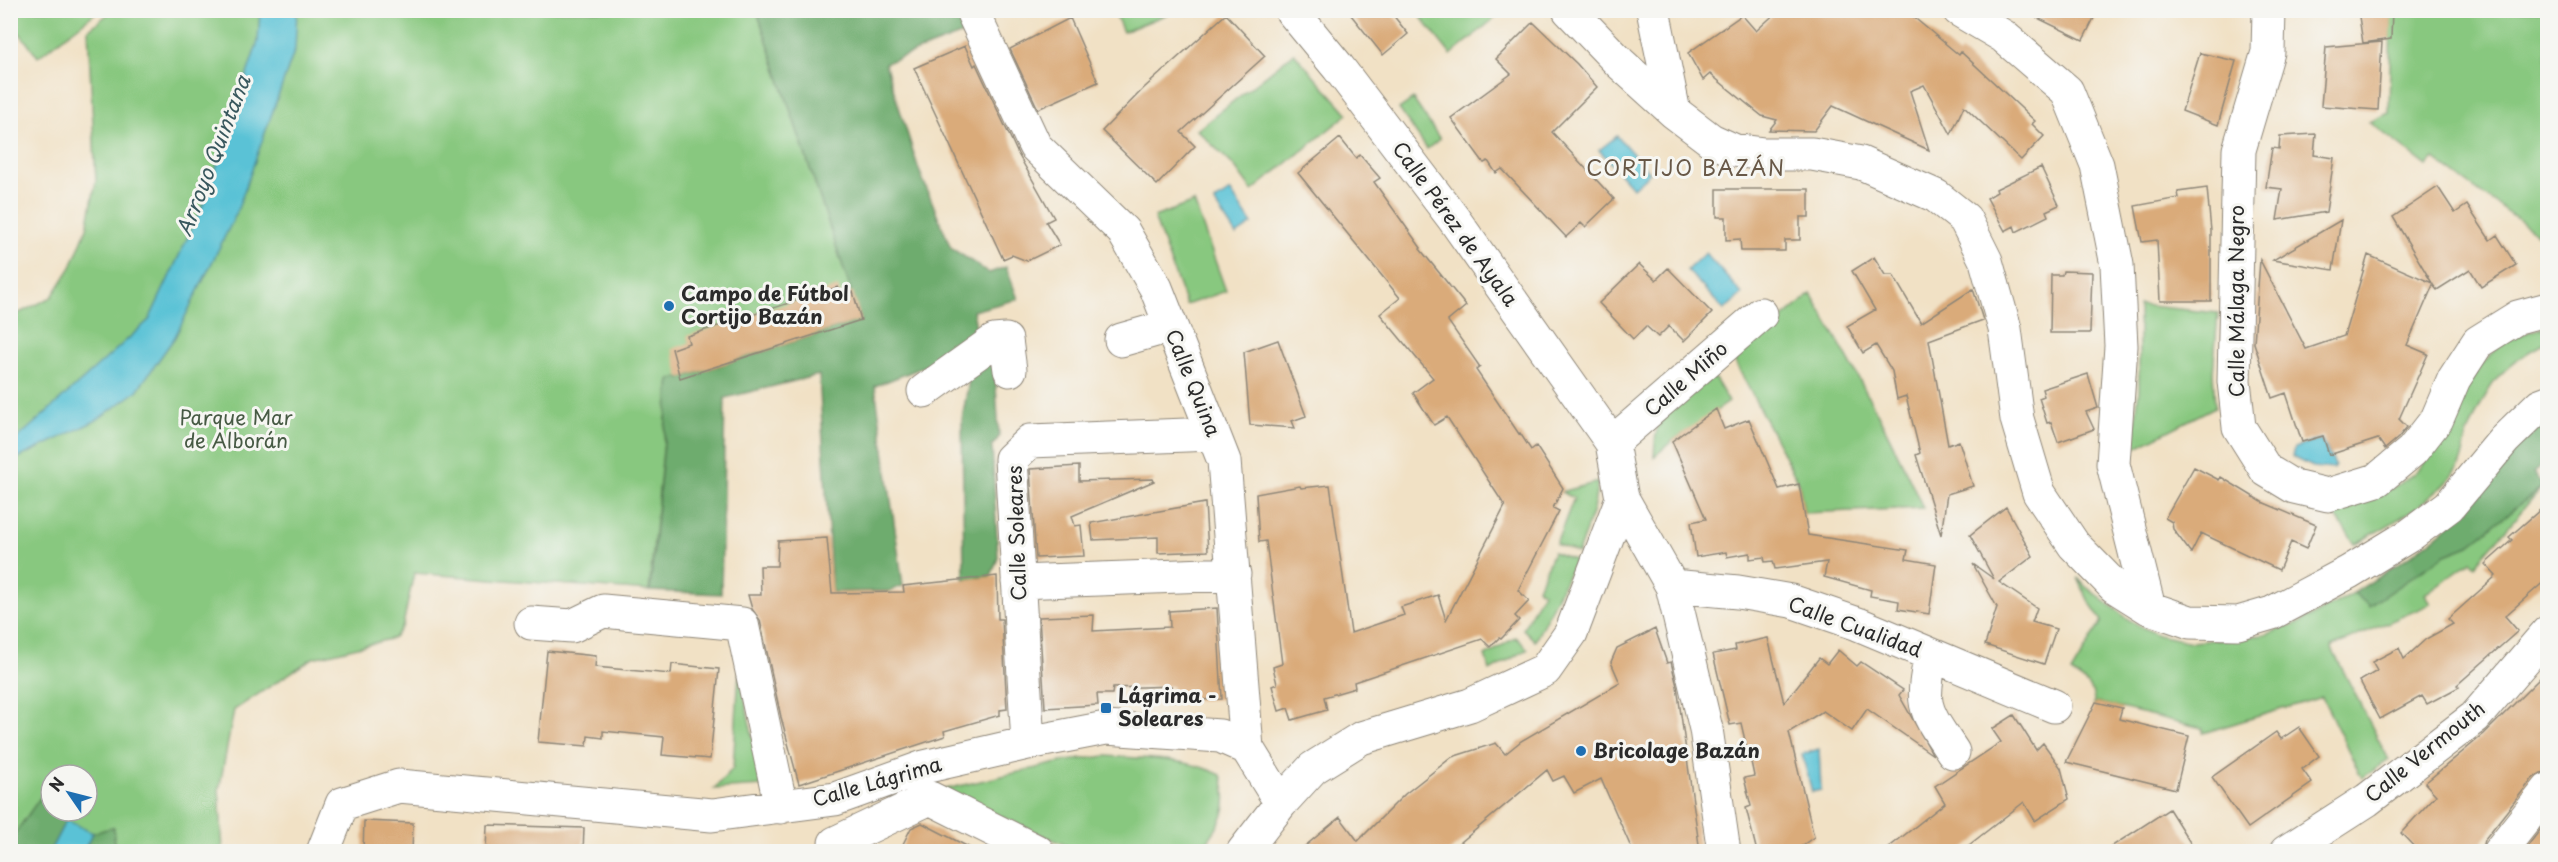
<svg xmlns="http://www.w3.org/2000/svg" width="2558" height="862" font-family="'Playpen Sans',sans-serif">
  <rect width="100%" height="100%" fill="#f6f6f2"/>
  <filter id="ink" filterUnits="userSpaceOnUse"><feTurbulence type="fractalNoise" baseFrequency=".0167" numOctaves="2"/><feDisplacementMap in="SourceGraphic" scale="12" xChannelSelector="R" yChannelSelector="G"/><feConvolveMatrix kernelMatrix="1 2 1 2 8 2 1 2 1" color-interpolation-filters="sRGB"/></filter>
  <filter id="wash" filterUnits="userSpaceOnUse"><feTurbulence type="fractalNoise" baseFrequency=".008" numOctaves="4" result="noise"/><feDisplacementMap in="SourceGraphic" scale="24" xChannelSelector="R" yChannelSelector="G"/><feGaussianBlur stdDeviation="1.35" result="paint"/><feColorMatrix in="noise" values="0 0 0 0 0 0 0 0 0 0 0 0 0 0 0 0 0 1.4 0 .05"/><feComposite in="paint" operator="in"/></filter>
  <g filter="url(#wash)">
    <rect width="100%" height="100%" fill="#f1e1c5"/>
    <!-- green -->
    <path fill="#88c87f" stroke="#5a7a55" stroke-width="1.5" fill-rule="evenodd" d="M11,10H98V11L38,57L11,22Z
      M113,10L757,11L861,320L680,378L670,379L649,591L414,573L403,625L394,638L313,658L234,710L219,790L223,851L11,852V317L52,297L71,267L87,228L96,181L88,30ZM51,775H87V811H51Z
      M1114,11H1175L1123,32Z
      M1416,11H1503L1451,55Z
      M2391,11H2547V241L2434,159L2427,166L2369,122L2389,113Z
      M1294,53L1348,114L1252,191L1234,166L1197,130Z
      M1413,99L1440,139L1427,149L1399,109Z
      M1194,202L1226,291L1186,305L1154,217Z
      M1811,294C1852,364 1890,433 1923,508L1804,513L1799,484L1734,360Z
      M2139,305L2218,313L2213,373L2215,407L2133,449L2139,389Z
      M2547,327V342C2499,366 2486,387 2467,437C2464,447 2463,459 2458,468C2433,503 2392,523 2355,544L2332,511C2365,501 2395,492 2421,467C2431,456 2439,441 2446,428C2473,377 2485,339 2547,327Z
      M1714,377L1729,402L1672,441L1654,457C1655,447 1654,434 1659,424C1670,404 1697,390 1714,377Z
      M2533,473L2543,486L2475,565L2471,561L2425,594L2431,604L2331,647L2389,760L2362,778L2322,697L2203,733L2202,728L2097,702L2094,706C2095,688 2086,681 2071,673L2102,621L2088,600L2078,578L2085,586L2132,622L2158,635L2192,642L2264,635L2301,622L2430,551Z
      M1598,482L1593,510L1578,553L1556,544L1574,498L1561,492Z
      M1553,552L1575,560L1535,641L1523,629L1543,592L1538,588Z
      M1516,637L1528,649L1490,671L1485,656Z
      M739,672L763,786L714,789L733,768Z
      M1106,756C1145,759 1186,757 1221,775C1233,809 1220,825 1200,851L1081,852L942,790L1066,761Z"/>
    <!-- forest -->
    <path fill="#6eac6e" stroke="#4c6c4c" stroke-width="1.5" d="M757,11H980L966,33L885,63L919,170L951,248L989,273L1006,267L1018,299L973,311L978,338L969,349L875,386L903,586L889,591L832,592L819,375L725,398L721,594L650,591L670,379L680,378L861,320Z
      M994,352L999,437L992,446L998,558L991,576L964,579L962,419L969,380L980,362Z
      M2547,422V461L2533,473L2543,486L2469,545L2446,554L2369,606L2354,593C2393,567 2432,543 2466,510C2494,482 2511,443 2547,422Z
      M44,792L51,801V811H59L66,820L50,851H11V839Z
      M114,827V851L83,852L93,833Z"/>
    <!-- water -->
    <path fill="#5ac2d6" stroke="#427680" stroke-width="1.5" d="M260,11H297L295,49L236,214L175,337L136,392L95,421L16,459L11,452V444L149,320L206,198L258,41Z
      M1617,136L1650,173L1633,188L1599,150Z
      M1230,191L1252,224L1236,235L1214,202Z
      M1705,253L1742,294L1724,310L1687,270Z
      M2321,439L2335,465L2333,469L2312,467L2292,457L2294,448Z
      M1819,749L1821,790L1812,792L1802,754Z
      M66,820L93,833L83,851H50Z"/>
    <g id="blocks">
      <!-- building -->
      <path fill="#daab7a" d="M1347,10H1389L1408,34L1383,55Z
        M1779,10H1905L1959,55L1961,52L2035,121L2032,124L2044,136L2021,160L1964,106L1951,134L1924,85L1910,91L1929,150L1833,106L1814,131L1769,130L1777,120L1762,116L1710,74L1703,80L1688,53L1742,15L1756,31Z
        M2021,10H2098L2083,40Z
        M2358,10H2392L2391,39L2363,43Z
        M1226,14L1265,56L1181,132L1195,146L1157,185L1102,131L1144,88Z
        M1070,18L1098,82L1038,109L1010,49Z
        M1533,22L1577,64L1597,87L1552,132L1614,199L1585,227L1581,223L1566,237L1502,169L1496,173L1488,161L1484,163L1451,118L1511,74L1496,59Z
        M2382,42L2378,110L2321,106L2326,47Z
        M965,46L974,66L976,64L1018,154L1054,218L1046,222L1060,245L1027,261L1012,255L1003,259L914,68Z
        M2200,53L2236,61L2218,125L2182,111Z
        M2316,134L2314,155L2334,158L2326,212L2277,220L2282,189L2266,187L2272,148L2279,149L2280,136Z
        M1340,138L1356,158L1360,155L1380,178L1374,182L1421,248L1420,249L1466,306L1448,321L1480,367L1476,370L1519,434L1520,433L1531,450L1536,446L1563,488L1553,508L1559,511L1518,590L1529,601L1515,616L1519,620L1501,639L1499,638L1490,647L1482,639L1354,682L1355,688L1324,697L1327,710L1292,720L1288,708L1279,711L1272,686L1277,684L1273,667L1282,664L1266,541L1259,542L1256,494L1300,486L1301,488L1330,485L1351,633L1404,615L1401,607L1438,595L1446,620L1505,506L1447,417L1434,425L1413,393L1433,378L1380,314L1400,298L1298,173Z
        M2041,167L2059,205L2046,211L2048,216L2016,232L2014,226L2005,231L1987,198L1997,192L1996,189Z
        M2438,187L2455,213L2467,205L2490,240L2497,235L2516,265L2481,287L2470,269L2437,290L2433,285L2407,345L2428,354L2399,419L2407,427L2398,438L2385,449L2378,439L2329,455L2323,436L2302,442L2286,393L2272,398L2254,343L2260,260L2306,349L2344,336L2368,255L2432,283L2393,217Z
        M2207,188L2211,231V301H2160L2157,240L2142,242L2135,206L2179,198L2178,192Z
        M1717,189H1809V217H1800V240H1785V251H1741L1740,239L1726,240V217H1717Z
        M2341,220L2333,270L2273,260Z
        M1874,257L1885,275H1893L1921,323L1973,289L1983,320L1929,340L1948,445L1959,441L1973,486L1947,494L1941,535L1916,455L1920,453L1906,396L1897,399L1892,371L1876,345L1863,353L1847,326L1875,310L1852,271Z
        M1639,264L1656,280L1668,268L1712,313L1684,341L1669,326L1658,337L1646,326L1633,339L1599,303Z
        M2063,271L2092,272L2090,333H2050L2051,275H2062Z
        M838,287L840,295L853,292L861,320L680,378L672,349L689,343L687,336Z
        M1278,340L1306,416L1292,421L1295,428L1250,425L1244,352Z
        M2088,374L2098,408L2086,412L2094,429L2058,442L2051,422L2047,423L2039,398L2044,396L2042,389Z
        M1716,409L1724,429L1749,419L1779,489L1799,484L1808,535L1908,550L1906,559L1936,564L1929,614L1898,609L1899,601L1870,596L1871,590L1824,577L1827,562L1775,569L1773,561L1765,562L1764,557L1750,559V553L1727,557L1726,552L1696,557L1691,522L1706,519L1672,441Z
        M1079,466V481L1153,479L1154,481L1072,516L1075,526L1081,525L1084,556L1036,558L1030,469Z
        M2194,467L2219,480L2221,477L2262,502L2316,525L2306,549L2291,542L2279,570L2201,533L2191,553L2173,529L2172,522L2165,518Z
        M1205,503L1208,551L1158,553V537L1093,540L1091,523Z
        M2547,504V579L2505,616L2518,631L2457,685L2459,687L2427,704L2422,696L2380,719L2360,681L2377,671L2372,662L2399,648L2404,659L2426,639L2453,624L2448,619L2496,576L2485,564L2512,540L2509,537Z
        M2006,507L2033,556L1999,582L2037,608L2032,622L2056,629L2044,664L1985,645L1997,607L1973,564L1994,579L1970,535Z
        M827,538L832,593L904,592L903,586L997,576L998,619H1002L1007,709L1000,710V715L944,731L945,736L799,784L781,717L760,620L752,609L748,595H761L760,566H777L778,541Z
        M1217,608L1222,699L1173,701L1172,686L1113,688L1112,694H1097L1098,705L1045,708L1039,617L1094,615L1093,631L1170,627L1169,611Z
        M1655,629L1667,663L1671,662L1677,686L1700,852H1633L1601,779L1574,793L1564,776L1553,781L1547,770L1449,852H1298L1340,817L1358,841L1405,794L1452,757L1496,743L1505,754L1521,741L1620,683L1611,662L1617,648Z
        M1768,638L1784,703L1819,658L1827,664L1838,650L1857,666L1861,662L1903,690L1899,695L1933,755L1867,709L1852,731L1823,711L1789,732L1814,837L1793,852H1757L1746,808L1751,806L1744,778L1754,776L1750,757L1742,762L1739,759L1747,749L1741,723L1730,725L1713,654L1736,650L1735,645Z
        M547,651L596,656L595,667L671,674L672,664L719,669L710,759L662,755L664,737L603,731V738L588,736L587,746L538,742Z
        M2547,671V772L2541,773L2533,778L2484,840L2481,852H2419L2401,833L2436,795L2425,783L2484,734Z
        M2096,702L2122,708L2119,719L2189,736L2176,789L2066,762Z
        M2014,715L2036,750L2043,743L2061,768L2069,799L2035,821L2024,802L1960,852H1883L1945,803L1935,786L2001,742L1992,729Z
        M2299,727L2319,756L2302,769L2312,783L2248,828L2212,777L2276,732L2281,739Z
        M2169,809L2196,852H2103Z
        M364,821L413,823L412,852H363Z
        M2547,821V852H2523Z
        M922,823L978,852H899L911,828Z
        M487,825L584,828L583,852H486Z"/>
    </g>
  </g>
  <g filter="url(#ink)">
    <use href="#blocks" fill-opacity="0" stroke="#8e8678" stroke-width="1.5"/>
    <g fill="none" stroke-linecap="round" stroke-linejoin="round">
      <defs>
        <path id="minor" d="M1569,10L1620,63L1674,112L1711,140L1733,150L1764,154H1812L1861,163L1936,196L1965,219L1986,261L2005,329L2017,419L2039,493L2074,545L2114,586L2149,608L2190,622L2238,623L2272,613L2349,572L2410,535L2449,506L2504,440L2540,405L2548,402
          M1653,10L1674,112
          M1959,10L2003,36L2067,91L2097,165L2117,265L2121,346L2113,464L2149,608
          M2269,10L2268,52L2239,150L2234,381L2239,427L2266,470L2294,487L2328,495L2377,480L2412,451L2437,419L2454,379L2478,342L2518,317L2548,309
          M973,13L1035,146L1123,231L1156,288L1224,461L1247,748L1281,803
          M1121,340L1170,326
          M924,391L994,341L1006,340L1010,370
          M1612,443L1761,314
          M1622,498L1672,586L1706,729L1724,852
          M1018,582L1234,574
          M1672,586L1738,592L1791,601L1858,624L2054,706
          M531,623L572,626L603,611L742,624L781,807
          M1931,655C1920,708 1924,708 1953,752
          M1028,743L1011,459L1030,441L1213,434
          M835,843L930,798L1038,852
          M323,852L342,804L399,786L712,815L835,799L924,767L1028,743L1106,728L1220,736L1247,748
          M1243,852L1281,803L1313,768L1361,738L1470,705L1545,670L1571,633L1622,498L1612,443L1453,218L1338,67L1291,10
          M2286,852L2367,800L2475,717L2548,632
          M2499,852L2548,790"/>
      </defs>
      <!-- minor casing -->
      <use href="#minor" stroke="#8e8678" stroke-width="35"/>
      <!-- minor -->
      <use href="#minor" stroke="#fff" stroke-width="33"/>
    </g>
  </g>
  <!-- markers -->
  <g fill="#1f6fb2" stroke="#f6f6f2" stroke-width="2">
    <circle cx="669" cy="306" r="6"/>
    <rect x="1100" y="702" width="12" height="12" rx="3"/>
    <circle cx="1581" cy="751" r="6"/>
  </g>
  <g text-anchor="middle" stroke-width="6" stroke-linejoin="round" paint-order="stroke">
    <!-- street labels -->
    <g font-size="20" fill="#2b2b2b" stroke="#f6f6f2">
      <text transform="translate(1455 224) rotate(54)" y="7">Calle Pérez de Ayala</text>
      <text transform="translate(2237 301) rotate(-90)" y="7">Calle Málaga Negro</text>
      <text transform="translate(1686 379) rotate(-41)" y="7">Calle Miño</text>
      <text transform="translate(1193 383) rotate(68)" y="7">Calle Quina</text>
      <text transform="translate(1017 533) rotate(-92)" y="7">Calle Soleares</text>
      <text transform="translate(1855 627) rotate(20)" y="7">Calle Cualidad</text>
      <text transform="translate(2425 752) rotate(-39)" y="7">Calle Vermouth</text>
      <text transform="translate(877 782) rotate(-16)" y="7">Calle Lágrima</text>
    </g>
    <!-- poi labels -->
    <g font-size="20" font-weight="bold" fill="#2b2b2b" stroke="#f6f6f2" text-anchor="start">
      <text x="681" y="301">Campo de Fútbol<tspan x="681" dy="23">Cortijo Bazán</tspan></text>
      <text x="1118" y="703">Lágrima -<tspan x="1118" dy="23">Soleares</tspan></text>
      <text x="1593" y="758">Bricolage Bazán</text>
    </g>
    <!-- park labels -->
    <g font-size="20" fill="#475a44" stroke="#f6f6f2">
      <text x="236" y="425">Parque Mar<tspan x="236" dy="23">de Alborán</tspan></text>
    </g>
    <!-- water labels -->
    <g font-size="21" font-style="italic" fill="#39585e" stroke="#f6f6f2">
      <text transform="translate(214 156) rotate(-69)" y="7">Arroyo Quintana</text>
    </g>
    <!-- neighbourhood labels -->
    <g font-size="21" letter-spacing="1.5" fill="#685847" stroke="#f6f6f2">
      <text x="1686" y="176">CORTIJO BAZÁN</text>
    </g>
  </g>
  <!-- margin -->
  <rect width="2558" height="862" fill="none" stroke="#f6f6f2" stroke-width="36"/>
  <!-- north arrow -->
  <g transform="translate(69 793) rotate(305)"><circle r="28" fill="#f6f6f2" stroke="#a5a5a2" stroke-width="1.5"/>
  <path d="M0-4.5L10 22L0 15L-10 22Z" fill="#1f6fb2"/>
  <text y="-9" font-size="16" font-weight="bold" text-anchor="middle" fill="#2b2b2b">N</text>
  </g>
</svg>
